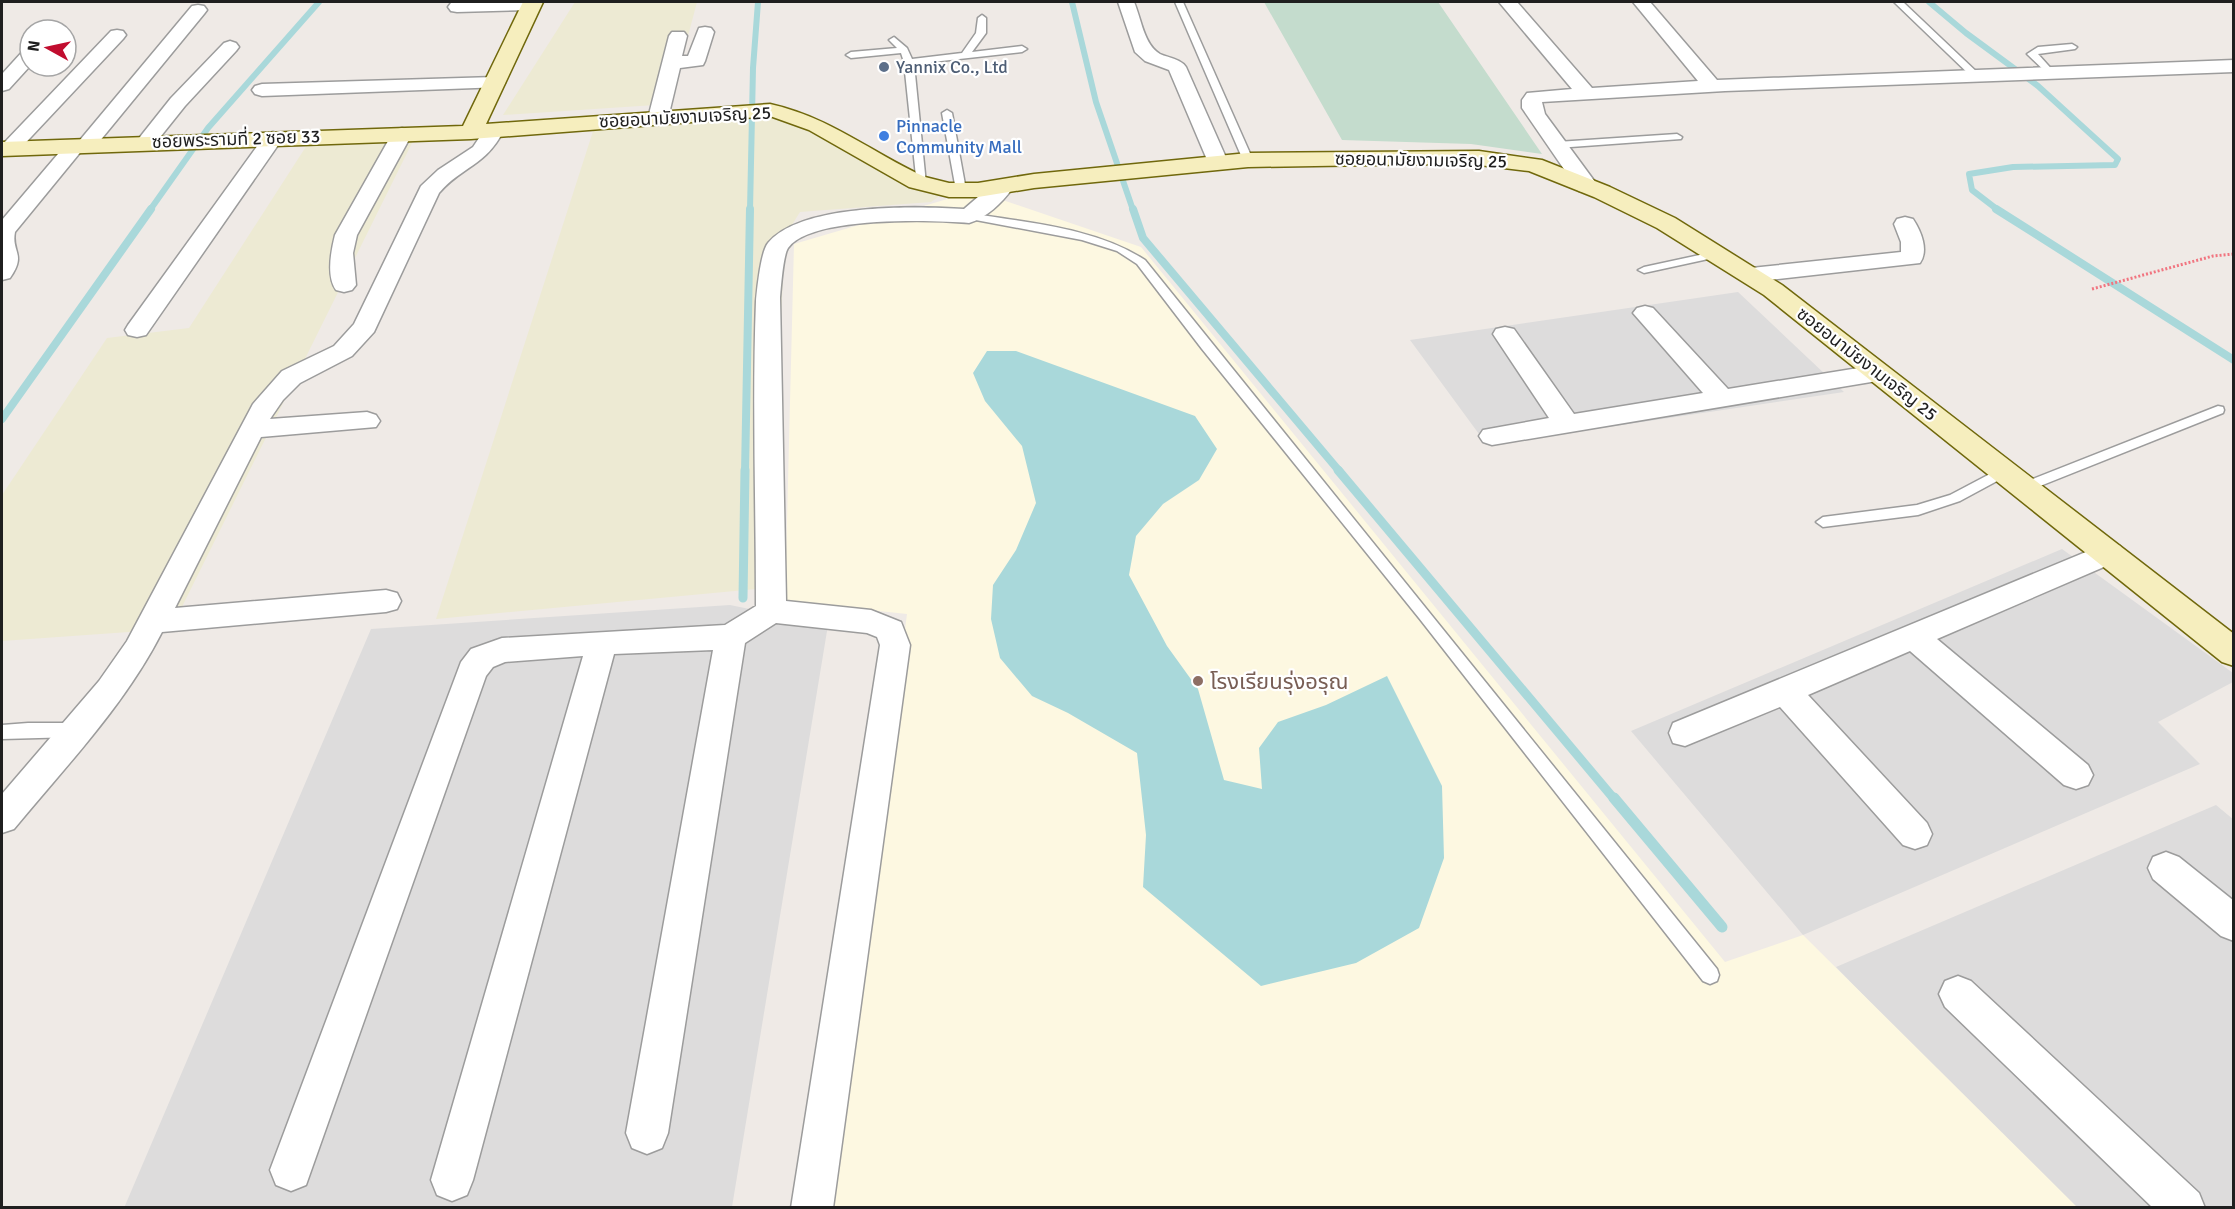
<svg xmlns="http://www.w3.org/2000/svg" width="2235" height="1209" font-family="Signika,'Noto Sans Thai',sans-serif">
  <rect width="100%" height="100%" fill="#efeae6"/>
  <!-- residential -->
  <path fill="#dddcdc" d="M1738,292L1844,392L1487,445L1410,340Z
    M2062,549L2233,673V682L2158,722L2200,764L1803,935L1631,731Z
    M730,605L828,625L732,1207L124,1208L371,629Z
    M2216,805L2234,820L2233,1207H2069L1836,967Z"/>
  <!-- education -->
  <path fill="#fdf8e1" d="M985,194L1141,247L1725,962L1803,935L2077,1207H830L907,614L785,601L794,244L961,195Z"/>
  <!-- farmland -->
  <path fill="#edead3" d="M575,2H697L670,104L503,115Z
    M794,111L948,190L931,202L800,212L785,236L768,588L436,619L596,122Z
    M413,141L171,629L2,641V495L107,338L189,328L307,145Z"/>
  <!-- wetland -->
  <path fill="#c4dccd" d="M1264,2H1438L1542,154L1471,144L1342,140Z"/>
  <!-- water -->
  <path fill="#a9d8da" d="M987,351H1016L1195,416L1217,449L1199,480L1163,504L1136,536L1129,575L1167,646L1198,689L1224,780L1262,789L1259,748L1278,722L1326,705L1387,676L1442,786L1444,858L1419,928L1356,963L1261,986L1143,887L1146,835L1137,753L1068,713L1032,696L1000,658L991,619L993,585L1016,550L1036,503L1022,446L985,401L973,373Z"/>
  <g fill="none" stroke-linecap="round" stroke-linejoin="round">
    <!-- stream-far3 -->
    <path stroke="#a9d8da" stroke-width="6" d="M1072,2L1096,102L1133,210
      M1929,2L1966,33L2038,86L2118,159L2115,165L2013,167L1969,174L1972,190L1998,210
      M150,210L208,128L319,2
      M750,210L753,68L758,2"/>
    <!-- stream-far2 -->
    <path stroke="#a9d8da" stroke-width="8" d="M1133,209L1143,238L1340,472
      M1996,209L2234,360
      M2,419L151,209
      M745,472L750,209"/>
    <!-- stream-far1 -->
    <path stroke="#a9d8da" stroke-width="9" d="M1338,470L1615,800
      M743,598L745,470"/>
    <!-- stream -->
    <path stroke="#a9d8da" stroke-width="11" d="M1614,798L1722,927"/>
    <defs>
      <path id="lane" d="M1175,2H1183L1253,160L1252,162L1243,160Z
        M1894,2H1903L1980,75V79H1974Z
        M982,15L986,18V33L972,52L1022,46L1027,49L1022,52L914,64L926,184L921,187L917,186L904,62L901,53L851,58L846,55L851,52L897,48L889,40L894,37L907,48L912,59L962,53L976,33L978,18Z
        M2072,44L2077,47L2075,49L2038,54L2056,74L2051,77L2027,54L2038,47Z
        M947,110L952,113L966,190L961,193L956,190L942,113Z
        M1677,134L1682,137L1681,139L1557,148L1552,145L1557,142Z
        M969,213C1027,223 1094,227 1145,260L1717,969L1719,975L1717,981L1710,984L1703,981L1419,618L1202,349L1137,264L1117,251L1082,240L965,218V214Z
        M1718,251L1724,254L1722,256L1644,273L1638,270L1644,267Z
        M2218,406L2223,407L2224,410L2223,413L2030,490L2025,492L2018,487L2020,484Z
        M2005,466L2012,471L2010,474L1960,501L1918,515L1823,527L1816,522L1823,517L1917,505L1950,495Z
        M28,723H76L82,725L84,730L82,735L76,737L2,739V725Z"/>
      <path id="street" d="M466,2H536L539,5L536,9L530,10L457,12L451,11L448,7L451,3Z
        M1118,2H1134C1141,18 1144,45 1160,54C1169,58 1181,59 1186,67L1228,162L1225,166L1218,168L1211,166L1208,162L1169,70L1145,61L1135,52Z
        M1499,2H1517L1592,88L1698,81L1633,2H1650L1717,80L2234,60V72L1725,91L1542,102L1545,114L1598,186L1595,191L1587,192L1579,191L1522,108V100L1527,93L1572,89Z
        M198,5L204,6L207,10L204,14L94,148L83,149L15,232C11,252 27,254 10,278L2,280V220L69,141L80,140L192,6Z
        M705,27L711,28L714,32L705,61L703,65L680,68L668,118L665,122H651L648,118L669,36L672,32H684L687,36L682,56H688L699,28Z
        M117,30L123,31L126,35L123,39L16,153L9,155L2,153V145L111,31Z
        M230,41L236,43L239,47L236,51L185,106L153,146H139L136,142L171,98L224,43Z
        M30,49V66L9,89L2,91V74L23,51Z
        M495,77L502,79L505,83L502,87L262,96L255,94L252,90L255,86L262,84Z
        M494,124L501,126L504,130C485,167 462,166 439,193L374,332L352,356L300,383L283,400L270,419L367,412L376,415L380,421L376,427L261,437L175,608L386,590L397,593L401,601L397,609L386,612L162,632C125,705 66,766 14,829L2,833V794L99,681L127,641L253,404L282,371L334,346L354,324L421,186L438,170L473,147L487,126Z
        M402,128L409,130L412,134L357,235L353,253L356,285L352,290L344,292L336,290C326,276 331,251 335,235L392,134L395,130Z
        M273,132L280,134L283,138L146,335L137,337L128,335L125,330L128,325L266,134Z
        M1001,183L1009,184L1012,189C1002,203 986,218 969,223C932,220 811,216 788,248C783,256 781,287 780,298L786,601L871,610L901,622L910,645L833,1208H791L880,645L877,637L867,633L776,623L745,643L668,1133L662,1148L647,1154L632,1148L626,1133L713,650L614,654L473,1180L467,1195L452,1201L437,1195L431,1180L583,656L505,662L493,667L486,676L306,1185L291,1191L276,1185L270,1170L461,662L471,649L502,638L725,625L756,606C756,504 752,402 756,301C757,289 761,251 768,243C801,203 916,206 964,209L993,184Z
        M1905,217L1913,219C1921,231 1929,250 1920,263L1751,282L1743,280L1739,275L1743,270L1751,268L1901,252V242L1894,224L1897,219Z
        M1645,306L1653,308L1728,389L1877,365L1886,367L1890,373L1886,379L1877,381L1492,445L1483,442L1479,436L1483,430L1549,418L1493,334L1496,329L1505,327L1514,329L1574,414L1703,393L1633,313L1637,308Z
        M2110,542L2120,546L2124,553L2120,560L1937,639L2088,765L2093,775L2088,785L2076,789L2064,785L1910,651L1808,695L1927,823L1932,834L1927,845L1915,849L1903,845L1780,707L1685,746L1673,743L1669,733L1673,723Z
        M2166,852L2179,857L2234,901V941L2221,936L2153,879L2148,868L2153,857Z
        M1958,976L1971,981L2199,1193L2205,1208H2153L1945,1007L1939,994L1945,981Z"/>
      <path id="secondary" d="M523,2H543L486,124L770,104C832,118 870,152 925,177L949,183H978L1034,174L1248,153L1479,151L1542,160L1610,187L1675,218L1782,285L2234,634V666L2222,662L1764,295L1657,228L1594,197L1529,171L1479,165L1435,164L1248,167L1034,188L978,197H949L909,187L809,130L770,116L471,139L2,156V142L463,126Z"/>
    </defs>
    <!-- lane casing -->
    <use href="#lane" stroke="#9c9c9c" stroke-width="3"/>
    <!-- street casing -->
    <use href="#street" stroke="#9c9c9c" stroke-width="3"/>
    <!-- secondary casing -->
    <use href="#secondary" stroke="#70680c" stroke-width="3"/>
    <!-- path -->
    <path stroke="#f17580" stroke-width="3" stroke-dasharray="2 2" stroke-linecap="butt" d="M2092,289L2213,256L2234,254"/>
    <!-- lane -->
    <use href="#lane" fill="#fff" fill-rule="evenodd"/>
    <!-- street -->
    <use href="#street" fill="#fff" fill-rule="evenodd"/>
    <!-- secondary -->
    <use href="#secondary" fill="#f6eebe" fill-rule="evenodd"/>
  </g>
  <!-- markers -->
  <circle fill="#5c6f8a" stroke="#fff" stroke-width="2" cx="884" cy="67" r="6"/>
  <circle fill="#3f7fe0" stroke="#fff" stroke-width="2" cx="884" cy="136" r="6"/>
  <circle fill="#8d6e63" stroke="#fff" stroke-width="2" cx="1198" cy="681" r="6"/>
  <g text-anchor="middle" stroke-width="4.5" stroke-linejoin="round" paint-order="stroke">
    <!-- far-service labels -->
    <g font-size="18" fill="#4e5e75" stroke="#fff" text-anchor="start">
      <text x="896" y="73">Yannix Co., Ltd</text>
    </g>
    <!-- far-street labels -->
    <g font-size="18" fill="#1f1f1f" stroke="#fff">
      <text transform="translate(685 117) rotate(-3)" y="6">ซอยอนามัยงามเจริญ 25</text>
      <text transform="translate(236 139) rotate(-2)" y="6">ซอยพระรามที่ 2 ซอย 33</text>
      <text transform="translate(1421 160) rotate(1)" y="6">ซอยอนามัยงามเจริญ 25</text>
      <text transform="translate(1867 364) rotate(38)" y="6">ซอยอนามัยงามเจริญ 25</text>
    </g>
    <!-- far-shop labels -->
    <g font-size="18" fill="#366cbe" stroke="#fff" text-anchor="start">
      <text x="896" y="132">Pinnacle<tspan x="896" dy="21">Community Mall</tspan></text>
    </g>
    <!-- education labels -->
    <g font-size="22" fill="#785e54" stroke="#fff" text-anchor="start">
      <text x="1210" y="689">โรงเรียนรุ่งอรุณ</text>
    </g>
  </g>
  <!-- border -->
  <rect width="2235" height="1209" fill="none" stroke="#1f1f1f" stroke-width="6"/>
  <!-- north arrow -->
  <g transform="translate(48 48) rotate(278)"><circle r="28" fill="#ffffff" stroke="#a5a5a5" stroke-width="1.5"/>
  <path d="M0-4.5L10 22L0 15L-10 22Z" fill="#c10d2f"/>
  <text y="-9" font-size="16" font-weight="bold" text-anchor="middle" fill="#1f1f1f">N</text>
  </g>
</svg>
